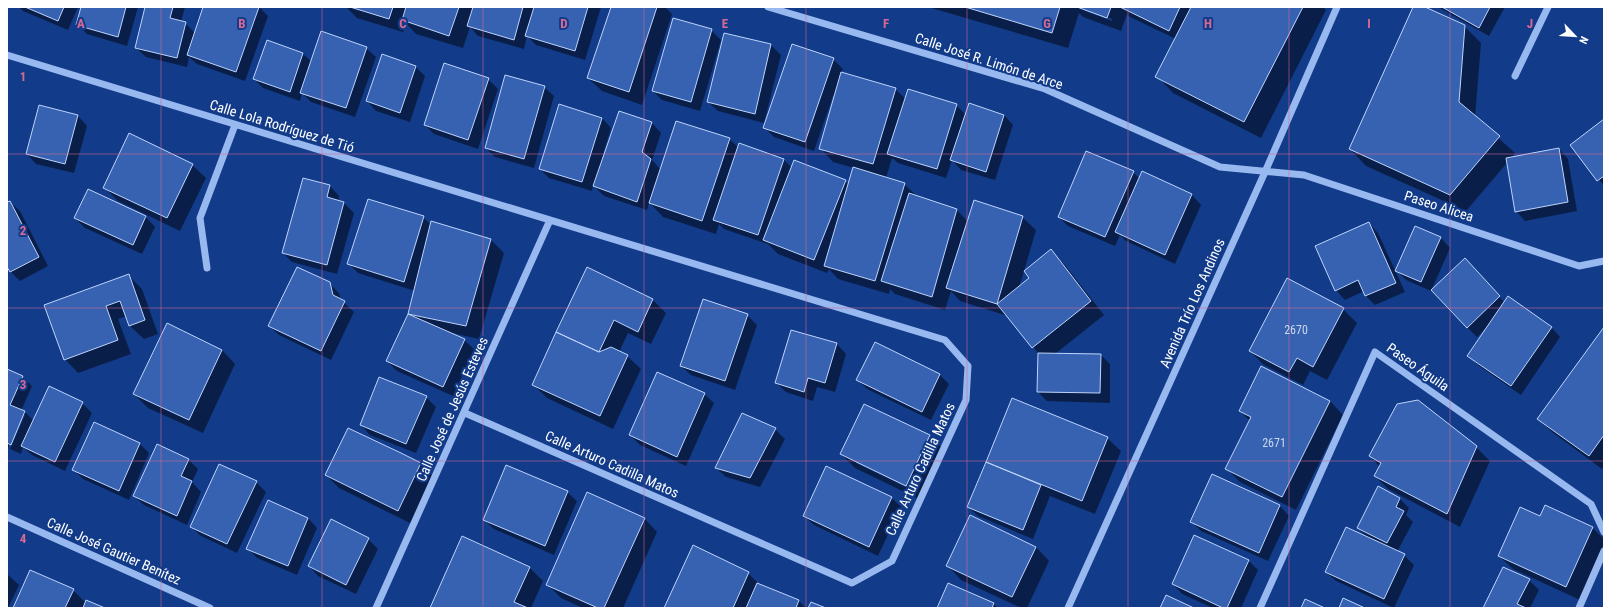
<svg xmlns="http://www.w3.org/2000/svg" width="1611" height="615" font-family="'Roboto Condensed',sans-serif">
  <rect width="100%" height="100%" fill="#123b89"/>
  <!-- shadow -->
  <path fill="#0007" fill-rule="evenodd" d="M19,7H78L68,30L23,11Z
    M83,7H138L127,46L87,34L77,24Z
    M146,7H185L181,22L185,23L195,33L204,7H259L268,16L245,81L197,64L189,57L187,67L146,57L136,48Z
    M346,7H601L585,60L536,45L527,36L524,49L478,36L470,27L463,48L416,34L406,23L403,32L357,18Z
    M612,7H665L672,14L642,105L602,91L588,78Z
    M928,7H1323L1326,10L1261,138L1173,93L1157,76L1176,39L1130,17L1127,14L1121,31L1083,17L1079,13L1068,48ZM1085,9L1112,19V21L1085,11Z
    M1415,7H1422L1464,26L1481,43L1475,117L1515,153L1512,158L1559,149L1568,159L1577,211L1525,221L1516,211L1507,163L1466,211L1366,166L1350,149Z
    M1438,7H1505L1489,36Z
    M711,30L721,40L700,111L662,100L653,91Z
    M725,34L771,45L781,55L764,123L718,111L708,102Z
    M267,41L303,54L312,62L366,48L376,57L355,117L311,102L302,93L300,101L263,88L254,79Z
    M382,55L416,67L425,76L410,122L376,111L367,101Z
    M833,59L843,69L841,73L895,89L906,99L956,105L966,115L970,105L1004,115L1013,125L995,180L961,170L952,160L946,178L898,163L892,158L886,178L904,184L918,197L957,210L968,222L1022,217L1036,230L1019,288L1031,278L1051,251L1064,264L1104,315L1055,354L1101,355L1110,364V403L1047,401L1038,392L1039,354L1008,316L960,301L951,291L945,310L895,294L890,289L889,294L838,279L829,269L827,273L778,254L768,244L724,229L719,224L716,234L663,217L649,202L647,210L604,196L593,185L592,191L549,178L540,169L602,118L611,128L603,154L605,155L620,112L652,123L661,133L652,160L661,170L729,139L739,148L784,160L792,168L845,181L849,185L854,168L833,162L820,148L835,96H833L814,151L774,137L764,127Z
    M488,79L498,89L478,149L434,134L425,125Z
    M544,87L554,96L534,168L495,157L486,148Z
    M78,116L87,126L74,173L36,164L27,154Z
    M1604,120V186L1572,145Z
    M192,165L206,178L180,231L118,201L104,187Z
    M1133,172L1140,179L1143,173L1192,195L1201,205L1175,264L1126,241L1120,235L1115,246L1068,226L1059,217Z
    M303,179L330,186L339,196L338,202L344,203L354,213L337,274L292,262L283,253Z
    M88,191L146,217L155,227L142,254L85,228L75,218Z
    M10,202L20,211L48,266L20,281L10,271L7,265V203Z
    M423,217L431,225L491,240L504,253L479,339L452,333L464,340L474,349L453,396L397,371L387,361L409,314L415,291L358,273L348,263Z
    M1369,223L1378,233L1405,292L1375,305L1366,296L1364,291L1345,300L1336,290Z
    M1441,238L1450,248L1431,291L1406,280L1396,270Z
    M587,268L653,300L666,313L651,344L628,333L619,352L627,356L641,369L613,429L547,398L533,384Z
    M1474,269L1505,303L1551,327L1560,337L1521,395L1478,365L1469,356L1488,326L1477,337L1467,327Z
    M128,275L142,289L158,334L144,339L130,326L127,316L118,319L131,354L78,373L65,359Z
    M329,283L339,293L341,300L354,312L331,360L279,335L269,326Z
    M1343,309L1357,323L1327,380L1310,371L1303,385L1264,365L1250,351Z
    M747,315L757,325L735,390L691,375L681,366Z
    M167,325L222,350L235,364L203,433L148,408L134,394Z
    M1604,328V467L1602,469L1552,432L1538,419Z
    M837,344L846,354L835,392L817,387L813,401L786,392L776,383Z
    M875,344L940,375L949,384L931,420L867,389L858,380Z
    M7,370L22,377L32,386L21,411L25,412L34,421L82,403L92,413L65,471L32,455L23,447L21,454L10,449L25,415H23L8,448L7,447Z
    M704,394L714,403L686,466L640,445L630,435Z
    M426,397L436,407L416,453L370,435L361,425Z
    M1330,401L1343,415L1296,510L1240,482L1227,469L1250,421L1240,411Z
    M743,414L775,429L785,439L760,487L726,477L716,468Z
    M94,424L140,444L149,453L129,500L83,479L74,470Z
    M929,436L943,449L919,499L855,468L841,454ZM856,461L911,487L910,489L856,463Z
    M1107,438L1121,451L1095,514L1050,496L1033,539L978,516L968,507L987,462Z
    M1476,447L1490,461L1460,527L1388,489L1375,476L1380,467L1370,456Z
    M188,459L198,469L192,482L201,492L187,525L144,505L134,496Z
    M420,464L434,477L412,524L339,488L326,475Z
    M827,467L892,498L901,507L878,556L814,525L804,516Z
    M1212,476L1280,506L1289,516L1268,561L1201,531L1192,522Z
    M256,482L266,492L237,553L201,536L191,527Z
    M1378,488L1400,499L1409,508L1406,515L1413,522L1397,552L1404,555L1414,565L1394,608L1336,581L1326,572L1368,538L1358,528Z
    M567,492L577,501L554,555L494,529L484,520Z
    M308,518L317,528L297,575L257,558L248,548Z
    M644,518L657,532L623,608H583L561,598L547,584Z
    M1593,528L1604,539V546L1580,600L1513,569L1499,556Z
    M1195,536L1249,561L1258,570L1241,608H1213L1182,594L1173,584Z
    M368,539L378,549L356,594L318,576L309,566Z
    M1036,547L1049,561L1027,608H1021L961,580L948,566Z
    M530,568L543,581L531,608H431Z
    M748,573L761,586L799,601L806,608H665Z
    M7,574L19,585L8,608H7Z
    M1529,580L1539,590L1530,608H1484Z
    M73,590L86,603L102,608H14Z
    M993,603L998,608H938Z"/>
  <!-- building -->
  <path fill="#3662b1" stroke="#bed4fc" d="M25,7H64L58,21Z
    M81,7H126L118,37L76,25Z
    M145,7H173L170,18L186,22L177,58L135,48Z
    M203,7H259L236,72L187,55Z
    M350,7H393L389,19Z
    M406,7H459L449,36L402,20Z
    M473,7H523L514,40L467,26Z
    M534,7H588L575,51L525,36Z
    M611,7H657L629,92L587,78Z
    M965,7H1060L1052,33Z
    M1077,7H1111L1107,18Z
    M1120,7H1180L1169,31Z
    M1191,7H1303L1244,122L1155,77Z
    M1413,7H1425L1465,25L1459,102L1500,136L1450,195L1349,149Z
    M1442,7H1490L1479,28Z
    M673,18L712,29L691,102L652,91Z
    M321,31L367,47L346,108L300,93Z
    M724,33L771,44L755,114L707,102Z
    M267,40L303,53L290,92L253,79Z
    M792,44L834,58L805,142L763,128Z
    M382,54L416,66L400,113L366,101Z
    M444,63L489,78L468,140L424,125Z
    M841,72L896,88L873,164L819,149Z
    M505,75L545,86L524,159L485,148Z
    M908,89L957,104L937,169L887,154Z
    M969,103L1004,115L986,172L950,160Z
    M559,104L602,118L582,182L539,169Z
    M39,105L78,115L65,164L26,154Z
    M619,111L652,122L642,152L651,159L637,202L593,186Z
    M1604,119V176L1597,181L1570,145Z
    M676,121L730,138L702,221L649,203Z
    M129,133L193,164L167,218L103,188Z
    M739,143L784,159L758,235L713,220Z
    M1559,148L1568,202L1515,212L1506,158Z
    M1086,151L1134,171L1105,237L1058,217Z
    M794,160L846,180L814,260L763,240Z
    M853,167L905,183L875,281L824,266Z
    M1142,171L1192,194L1165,255L1115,232Z
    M303,178L330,185L327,197L344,202L327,265L282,253Z
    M88,189L146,216L133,245L74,218Z
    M909,193L957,209L932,297L881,281Z
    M368,199L424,216L404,282L347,264Z
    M974,200L1023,216L997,304L946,288Z
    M10,201L39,257L10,272L7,267V202Z
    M431,221L491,239L466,326L408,314Z
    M1369,222L1396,283L1365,296L1358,280L1335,291L1315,246Z
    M1415,226L1441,237L1421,282L1395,271Z
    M1051,249L1091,301L1032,348L997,304L1029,278L1024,271Z
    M1465,258L1500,296L1467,328L1431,290Z
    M297,267L330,282L333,295L345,301L321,351L268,326Z
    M587,267L653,299L638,332L614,320L599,352L556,332Z
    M129,274L145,320L129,326L120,301L106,306L118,340L64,360L44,305Z
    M1287,278L1344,308L1313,367L1297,358L1289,372L1249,351Z
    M1508,296L1552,327L1511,386L1467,356Z
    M703,299L748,314L725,381L680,366Z
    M408,314L465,339L443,387L386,361Z
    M167,323L222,350L189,420L133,394Z
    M1604,327V435L1589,456L1537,419Z
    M791,330L837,343L825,383L808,378L804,392L775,383Z
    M556,332L599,352L611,347L628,355L600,416L532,385Z
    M875,342L940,374L922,412L856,380Z
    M1038,353L1101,354L1100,393L1037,392Z
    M1261,366L1330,401L1282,497L1225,469L1251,417L1239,411Z
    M7,369L23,376L10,405L25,411L11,445L7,443Z
    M657,372L705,393L677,457L629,435Z
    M379,377L427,396L406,444L360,425Z
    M49,386L83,402L55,462L21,446Z
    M1012,398L1108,437L1082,501L986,462Z
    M1418,400L1477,446L1447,514L1374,476L1381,463L1369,456L1397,404Z
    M864,404L930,435L906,486L840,454Z
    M742,413L776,428L750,478L715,468Z
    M94,422L140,443L119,491L72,470Z
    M348,428L401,453L421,463L398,511L325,475Z
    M157,444L189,459L181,476L192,481L177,516L133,496Z
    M986,462L1041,485L1023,530L967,507Z
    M219,464L257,481L227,544L190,527Z
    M506,465L568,491L545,546L483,520Z
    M826,466L892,497L869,547L803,516Z
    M1212,474L1280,505L1259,553L1190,522Z
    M1378,486L1400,498L1396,507L1404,511L1387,543L1357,528Z
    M587,492L645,518L604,608H598L546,585Z
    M268,500L308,518L288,566L246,549Z
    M1545,505L1593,527L1566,587L1498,556L1520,507L1540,516Z
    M970,515L1036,547L1012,597L946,566Z
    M331,519L369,538L346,585L308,566Z
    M1346,527L1405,554L1384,599L1325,572Z
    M1194,535L1249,560L1227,608H1223L1172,584Z
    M462,536L530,567L514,602L528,608H430Z
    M693,545L749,572L733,608H664Z
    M1503,567L1530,579L1517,604L1526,608H1483Z
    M30,570L74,589L65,608H13Z
    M757,583L799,600L796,608H746Z
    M948,583L994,603L992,608H937Z
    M1166,595L1194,608H1160Z
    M1343,598L1365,608H1339Z
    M1305,599L1325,608H1301Z
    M86,600L105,608H83Z
    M811,602L826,608H808Z"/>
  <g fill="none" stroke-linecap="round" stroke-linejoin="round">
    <!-- minor -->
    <path stroke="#98b8f0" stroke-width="7" d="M768,7L1045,89L1220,167L1304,175L1579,266L1604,261
      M7,55L945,340L968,366L966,400L892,561L852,583L465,413
      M1515,76L1548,7
      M207,268L200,218L235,125
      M7,517L210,608
      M376,608L550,220
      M1068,608L1265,172L1337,7
      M1260,608L1375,352L1591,504L1604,532
      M1579,608L1604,551"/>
  </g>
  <!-- grid -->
  <path fill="none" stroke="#d76994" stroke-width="1" stroke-opacity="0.55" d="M161,7V608M322,7V608M483,7V608M644,7V608M806,7V608M967,7V608M1128,7V608M1289,7V608M1450,7V608M7,154H1604M7,308H1604M7,461H1604"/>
  <g text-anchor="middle" stroke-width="4" stroke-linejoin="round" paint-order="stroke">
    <!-- number labels -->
    <g font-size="12" fill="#cdd8ec">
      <text x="1296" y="334">2670</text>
      <text x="1274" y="447">2671</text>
    </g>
    <!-- street labels -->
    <g font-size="14" fill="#fff" stroke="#123b89">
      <text transform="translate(989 61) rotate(18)" y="5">Calle José R. Limón de Arce</text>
      <text transform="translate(282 126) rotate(17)" y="5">Calle Lola Rodríguez de Tió</text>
      <text transform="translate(1439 206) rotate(18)" y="5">Paseo Alicea</text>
      <text transform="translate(1192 303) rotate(-66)" y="5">Avenida Trío Los Andinos</text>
      <text transform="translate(1418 367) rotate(35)" y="5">Paseo Águila</text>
      <text transform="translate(452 409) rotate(-66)" y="5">Calle José de Jesús Esteves</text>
      <text transform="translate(612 464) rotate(24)" y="5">Calle Arturo Cadilla Matos</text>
      <text transform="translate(920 469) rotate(-65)" y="5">Calle Arturo Cadilla Matos</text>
      <text transform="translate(114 551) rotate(24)" y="5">Calle José Gautier Benítez</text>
    </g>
  </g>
  <g font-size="13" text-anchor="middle" font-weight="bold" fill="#d76994" stroke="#123b89" stroke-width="4" stroke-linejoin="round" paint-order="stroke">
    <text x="81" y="28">A</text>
    <text x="242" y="28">B</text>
    <text x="403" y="28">C</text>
    <text x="564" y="28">D</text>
    <text x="725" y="28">E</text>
    <text x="886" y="28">F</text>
    <text x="1047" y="28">G</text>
    <text x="1208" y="28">H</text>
    <text x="1369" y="28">I</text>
    <text x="1530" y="28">J</text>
    <text x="23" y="81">1</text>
    <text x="23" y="235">2</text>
    <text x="23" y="389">3</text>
    <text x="23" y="543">4</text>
  </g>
  <!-- border -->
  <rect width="1611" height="615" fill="none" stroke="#ffffff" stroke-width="16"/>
  <!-- north arrow -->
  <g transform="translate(1575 36) rotate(115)" stroke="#123b89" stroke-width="3" paint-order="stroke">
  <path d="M0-3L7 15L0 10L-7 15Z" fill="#ffffff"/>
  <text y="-6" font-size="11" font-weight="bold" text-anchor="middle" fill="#ffffff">N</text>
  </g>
</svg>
